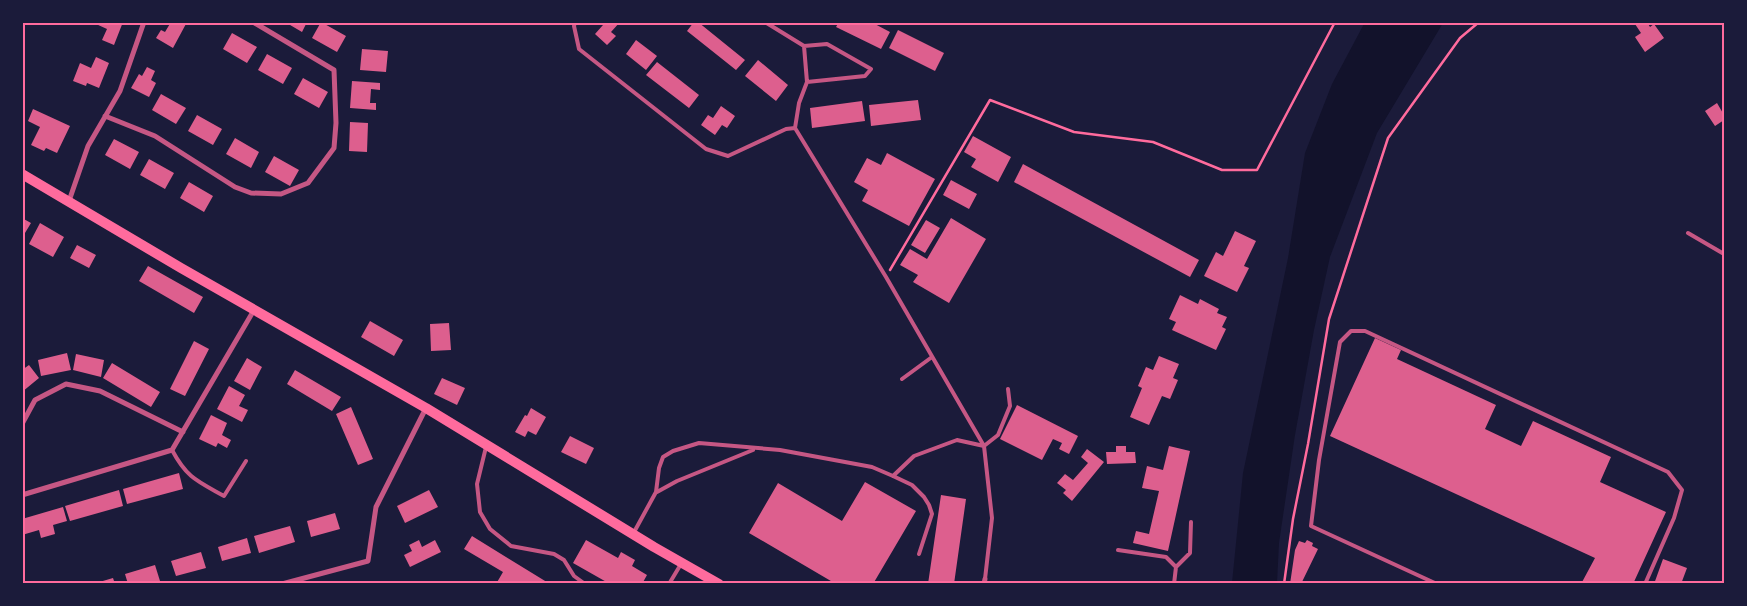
<svg xmlns="http://www.w3.org/2000/svg" width="1747" height="606" font-family="Helvetica,sans-serif">
  <rect width="100%" height="100%" fill="#1b1b3a"/>
  <!-- water -->
  <path fill="#12122b" d="M1365,22L1443,23L1377,133L1330,257L1314,330L1295,435L1279,543L1277,583H1232L1243,473L1288,258L1305,153L1332,84Z"/>
  <!-- building -->
  <path fill="#dd5f8e" d="M96,22H123L114,45L102,40L107,29L96,24Z
    M171,22H187L173,48L156,38L161,30L165,32Z
    M285,22H307L302,32Z
    M321,22L346,36L337,52L312,38Z
    M601,22H620L611,32L616,36L607,45L595,34L603,25Z
    M694,22H698L745,60L736,70L687,31Z
    M839,22H871L890,32L881,49L836,27Z
    M1636,22H1647L1650,27L1654,24L1664,38L1645,52L1635,37L1641,33L1635,24Z
    M898,30L944,53L935,71L889,48Z
    M232,33L257,47L247,63L223,49Z
    M636,40L657,56L646,70L626,54Z
    M362,49L388,51L386,72L360,70Z
    M267,54L292,68L283,84L258,70Z
    M96,57L109,63L99,88L87,83L86,86L73,81L80,63L91,68Z
    M758,60L788,85L776,101L745,76Z
    M657,62L699,95L689,108L646,75Z
    M147,67L155,71L151,80L156,83L149,97L131,88L139,74L142,76Z
    M303,78L328,92L319,108L294,94Z
    M352,81L380,83V90L371,89L370,103H376V110L350,108Z
    M161,94L186,108L176,124L152,110Z
    M918,100L921,120L871,126L869,105Z
    M862,101L865,121L812,128L810,108Z
    M1717,103L1724,115V120L1715,126L1705,111Z
    M721,106L735,116L727,128L722,125L715,135L701,125L708,115L713,118Z
    M33,109L70,126L57,153L46,148L44,151L31,145L40,127L28,121Z
    M197,115L222,129L213,145L188,131Z
    M350,122L368,123L367,152L349,151Z
    M973,136L1011,157L998,182L971,167L976,159L964,152Z
    M235,138L259,152L251,168L226,154Z
    M114,139L139,152L130,169L105,155Z
    M887,153L935,179L909,226L862,201L868,190L854,182L867,158L881,165Z
    M274,156L299,170L290,186L265,172Z
    M149,159L174,173L165,189L140,175Z
    M1023,164L1199,260L1190,277L1014,182Z
    M951,180L977,194L969,209L943,195Z
    M189,182L213,196L204,212L180,198Z
    M22,218L31,223L22,238Z
    M951,218L986,239L949,303L913,282L918,275L900,265L910,249L927,259Z
    M926,220L940,228L925,253L911,245Z
    M40,223L64,237L53,257L29,244Z
    M1235,231L1256,241L1244,266L1249,268L1237,292L1204,276L1216,252L1223,256Z
    M77,245L96,255L89,268L70,258Z
    M148,266L203,297L194,313L139,281Z
    M1180,295L1198,304L1200,299L1219,309L1217,313L1227,317L1222,327L1226,329L1216,350L1172,330L1176,322L1169,319Z
    M370,321L403,340L394,356L361,337Z
    M449,323L451,350L431,351L430,324Z
    M1375,338L1401,350L1397,359L1496,405L1485,429L1521,446L1533,421L1611,457L1600,482L1666,512L1633,584H1581L1595,558L1330,436Z
    M194,341L209,349L185,396L170,389Z
    M67,353L71,370L41,376L38,360Z
    M76,354L104,360L101,377L73,370Z
    M1159,356L1179,364L1173,378L1178,380L1170,399L1162,396L1149,425L1130,417L1142,388L1138,386L1146,367L1153,370Z
    M247,358L262,367L250,390L234,381Z
    M112,363L160,392L151,407L103,378Z
    M29,365L39,378L22,392V370Z
    M295,370L341,397L332,411L287,384Z
    M442,378L465,388L457,405L434,394Z
    M229,386L245,395L239,406L248,410L242,422L217,409Z
    M1017,405L1078,436L1069,454L1059,449L1062,443L1053,439L1042,460L1000,439Z
    M351,407L373,459L358,465L336,414Z
    M531,408L546,417L536,435L528,431L525,437L515,432L525,415L527,416Z
    M211,415L227,423L222,435L231,440L227,448L218,443L216,447L199,439Z
    M570,436L594,448L586,464L561,452Z
    M1116,446H1126V452H1135L1136,463L1107,464L1106,452H1116Z
    M1169,446L1190,451L1168,551L1133,543L1136,531L1149,534L1159,491L1142,488L1147,466L1163,470Z
    M1087,449L1104,462L1072,501L1063,493L1066,490L1057,483L1065,474L1073,480L1088,463L1081,457Z
    M179,473L183,489L127,504L123,489Z
    M865,482L916,511L873,584H836L749,533L778,483L842,521Z
    M119,490L123,506L70,521L65,506Z
    M429,490L438,507L405,523L397,506Z
    M941,495L966,499L954,584H928Z
    M63,507L67,521L53,525L55,534L41,538L39,530L22,535V519Z
    M335,513L340,529L311,537L307,521Z
    M290,526L295,542L259,553L254,536Z
    M472,536L550,584H496L503,572L464,549Z
    M247,538L251,553L222,561L218,547Z
    M419,540L422,547L435,540L441,552L410,567L404,555L412,551L409,545Z
    M586,540L618,558L621,552L635,560L632,566L647,575L642,584H610L573,563Z
    M1307,540L1313,543L1312,546L1318,549L1301,584H1290L1295,550L1299,541L1305,543Z
    M201,552L206,568L176,576L171,561Z
    M1663,559L1687,568L1681,584H1654Z
    M155,565L160,581L151,584H128L125,574Z
    M113,578L115,584H96V583Z"/>
  <g fill="none" stroke-linecap="round" stroke-linejoin="round">
    <!-- path -->
    <path stroke="#ff6b9d" stroke-width="2.5" d="M890,270L990,100L1074,132L1153,142L1222,170H1257L1335,22
      M1284,584L1293,519L1308,444L1329,319L1388,138L1460,38L1479,22"/>
    <!-- service -->
    <path stroke="#c65784" stroke-width="4" d="M575,22L574,26L579,49L706,149L728,156L786,129L795,128
      M765,22L804,46L807,82L799,103L795,128L886,277L984,446L992,518L985,579
      M804,46L827,44L871,69L865,76L807,82
      M1688,233L1724,254
      M902,379L932,357
      M486,447L477,484L480,512L490,529L511,546L554,554L564,560L574,576L585,584
      M172,450C187,478 197,481 224,496L246,461
      M893,476L914,456L957,440L984,446L998,435L1010,406L1008,389
      M657,492L677,481L753,450
      M633,534L656,492L659,468L663,457L673,451L699,443L780,450L872,467L893,476L912,485L924,497L929,505L932,514L919,554
      M1118,550L1166,557L1176,567
      M669,584L681,564
      M1174,584L1176,567L1190,553L1191,522
      M1437,584L1311,526L1319,460L1340,342L1351,331H1365L1668,472L1682,490L1674,518L1645,584"/>
    <!-- minor -->
    <path stroke="#c65784" stroke-width="5" d="M105,116L155,136L235,187L251,193L281,194L308,183L334,148L336,123L334,70L253,22
      M69,201L88,146L120,91L144,22
      M22,424L35,400L66,384L100,391L183,432
      M22,495L172,450L254,310
      M282,584L368,561L376,507L426,408
      M984,584L985,579"/>
    <!-- secondary -->
    <path stroke="#ff6b9d" stroke-width="10" d="M22,174L181,268L426,408L654,547L719,584"/>
  </g>
  <!-- border -->
  <rect width="1747" height="606" fill="none" stroke="#1b1b3a" stroke-width="48"/>
  <rect x="24" y="24" width="1699" height="558" fill="none" stroke="#ff6b9d" stroke-width="2"/>
</svg>
